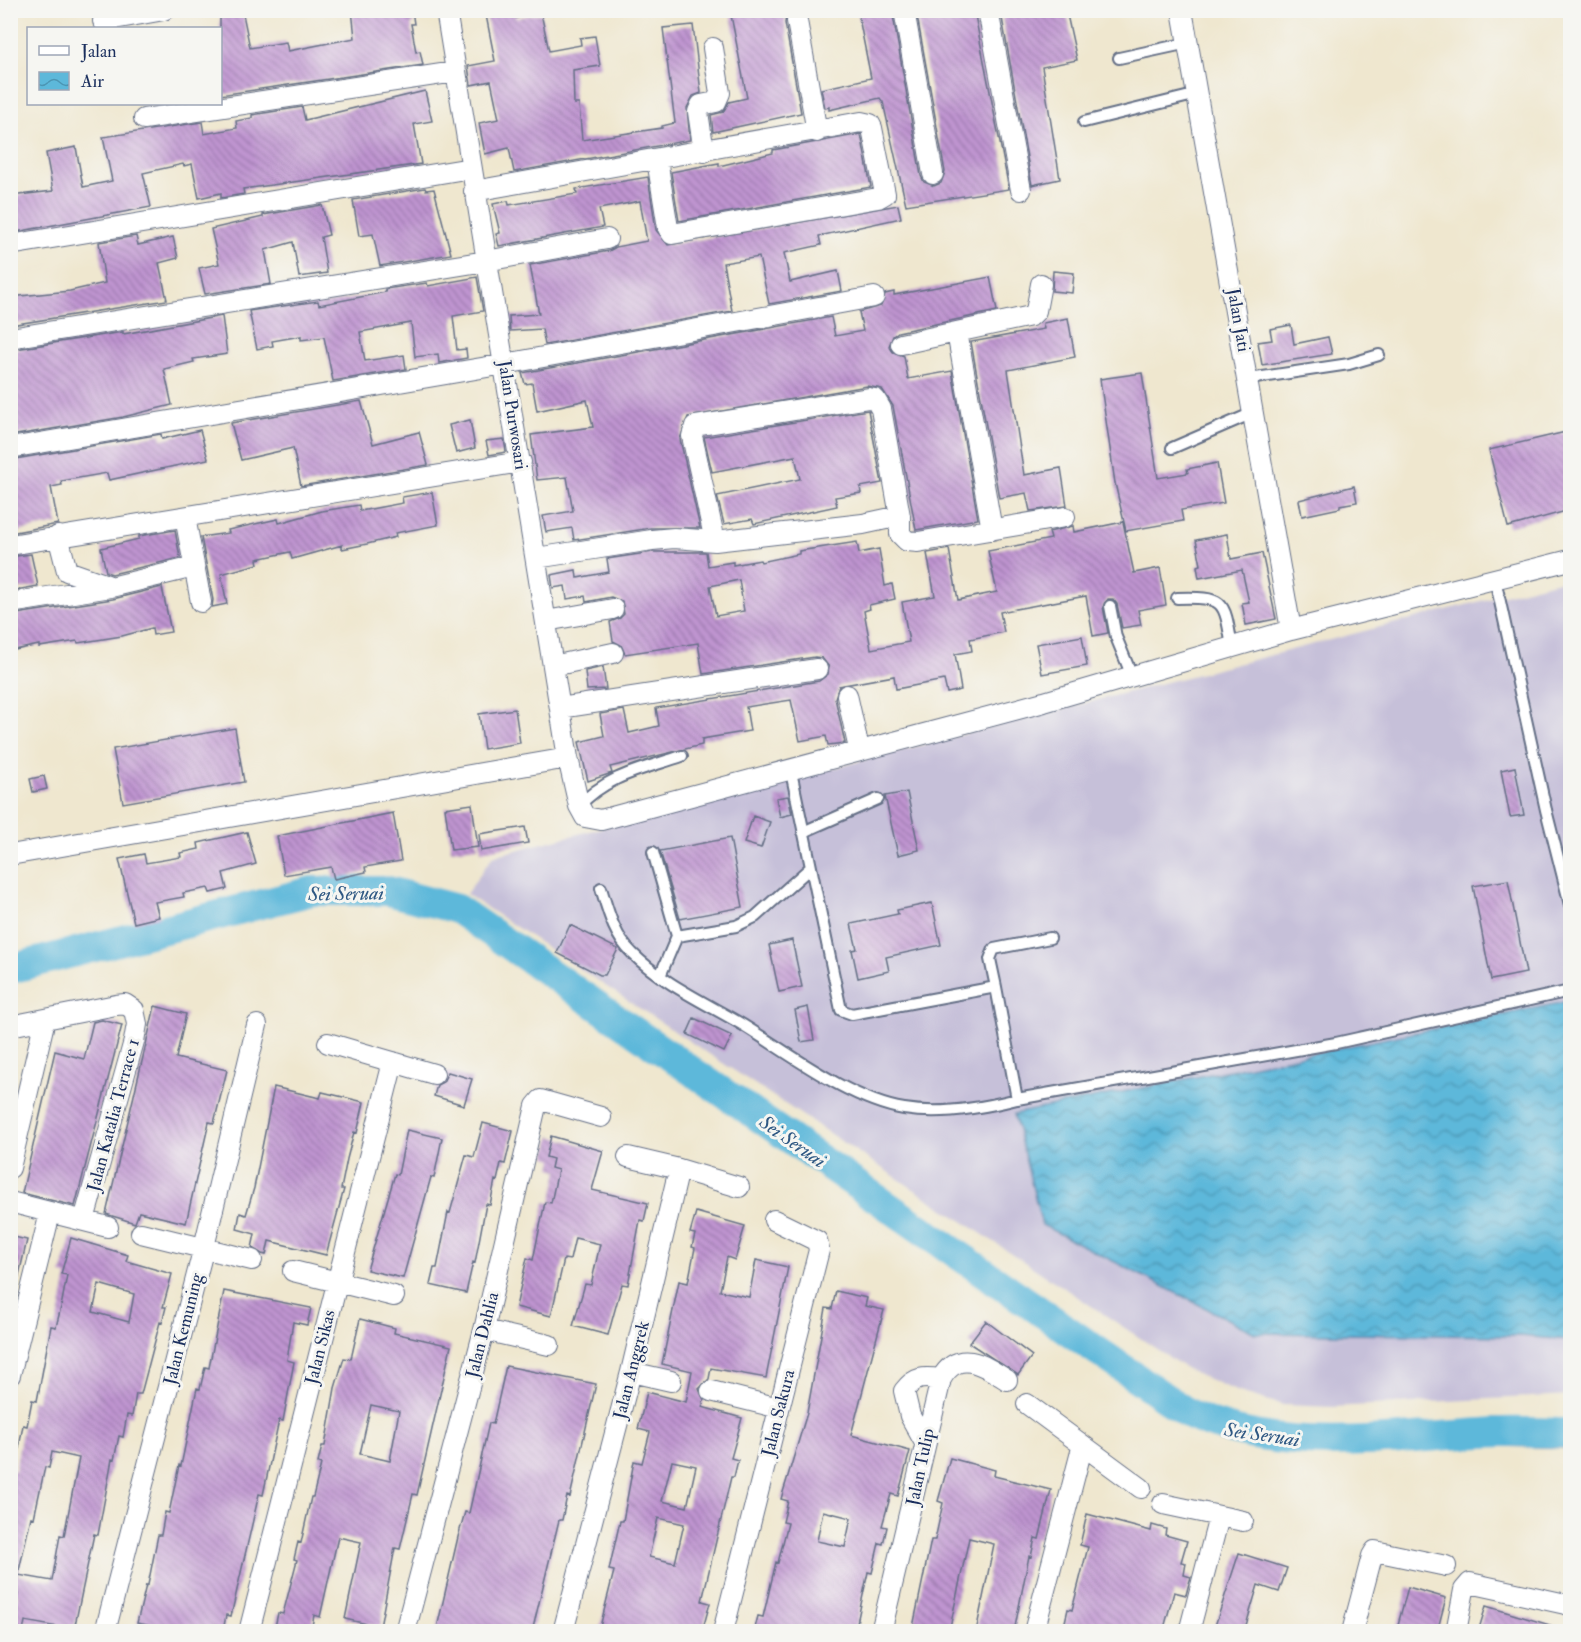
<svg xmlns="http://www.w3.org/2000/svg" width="1581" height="1642" font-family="'IM FELL Double Pica',serif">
  <defs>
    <pattern id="water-waves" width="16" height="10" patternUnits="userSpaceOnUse" patternTransform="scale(1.5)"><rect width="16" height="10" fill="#5db8da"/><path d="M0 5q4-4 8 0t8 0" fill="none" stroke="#4c96b4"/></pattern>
    <pattern id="building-back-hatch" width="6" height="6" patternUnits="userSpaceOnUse" patternTransform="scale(1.5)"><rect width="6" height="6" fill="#bf94d0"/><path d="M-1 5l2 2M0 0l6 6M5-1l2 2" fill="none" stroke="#9a79ac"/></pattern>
  </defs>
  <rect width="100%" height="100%" fill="#f6f6f2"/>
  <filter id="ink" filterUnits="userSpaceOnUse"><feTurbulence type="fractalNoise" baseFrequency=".0167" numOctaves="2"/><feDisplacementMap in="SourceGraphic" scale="12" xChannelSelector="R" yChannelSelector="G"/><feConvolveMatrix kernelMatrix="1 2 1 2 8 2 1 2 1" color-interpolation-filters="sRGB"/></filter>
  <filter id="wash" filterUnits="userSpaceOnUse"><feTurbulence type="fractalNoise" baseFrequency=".008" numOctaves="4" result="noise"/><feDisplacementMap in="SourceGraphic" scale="24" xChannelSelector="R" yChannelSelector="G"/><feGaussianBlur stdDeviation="1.35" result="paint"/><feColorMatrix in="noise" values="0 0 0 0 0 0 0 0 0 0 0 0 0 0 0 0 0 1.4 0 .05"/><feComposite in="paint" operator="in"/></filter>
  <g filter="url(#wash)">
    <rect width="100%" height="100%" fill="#efe7cf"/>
    <!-- industrial -->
    <path fill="#c6c0d9" d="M1570,578V1395L1332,1407L1283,1405L1236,1391L1190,1371L466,894L493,856Z"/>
    <!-- water -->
    <path fill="url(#water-waves)" stroke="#3c749c" stroke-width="1.5" d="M1570,1001V1340L1520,1336L1255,1333L1042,1225L1014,1114Z
      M1495,1418L1570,1419V1448L1504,1446Z"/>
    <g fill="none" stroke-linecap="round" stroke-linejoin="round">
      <!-- river -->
      <path stroke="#5db8da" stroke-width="30" d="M10,969L312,891H388L457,909L1192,1416C1289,1459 1400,1436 1502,1432C1525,1431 1548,1433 1570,1433"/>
    </g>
    <g id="blocks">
      <!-- building -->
      <path fill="url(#building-back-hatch)" fill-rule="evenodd" d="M352,10H412L414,24H411L416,52L420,51L423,65L220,95V18L243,14L250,48L286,42L288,51L355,38Z
        M485,10H514L516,18L541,13L549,51L581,45L580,38L595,36L600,66L573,70L574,104H579L582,140L662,128V126L675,123L663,28L693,25L701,93L693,96L687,108L690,140L514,172L509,148L485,154L479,123L499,119L491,81L471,85L468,66L495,61Z
        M730,10H792L786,16L785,23L801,113L713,132L711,115L723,112L729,102L747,98Z
        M870,10H892L921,176L924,182L934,186L941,183L945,172L916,10H974L1009,189L906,205L883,102L880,98L829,110V107L825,108L821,89L871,78L858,13Z
        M1006,10H1066L1077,60L1042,67L1060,179L1032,185L1002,18L1007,17Z
        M425,91L432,121L414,124L421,164L243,189L244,194L221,198V193L199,198L192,164L184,166L183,164L143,173L151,207L10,233V196L53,191L46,153L76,147L83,187L112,181L103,137L202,122L204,134L237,128L236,121L252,118V115L302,107L305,120Z
        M861,134L871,187L679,221L671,172L719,163V166L773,153V150Z
        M648,177L656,230L668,245L898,205L901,218L819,236L821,245L784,253L790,282L838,271L842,291L769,304L759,257L723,263L732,311L545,345L542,329L510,331L509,316L539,314L530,265L609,251L616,247L647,241L640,201L599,209L603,227L499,246L496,234L500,233L493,204L508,201L509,205L577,194L576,189Z
        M425,188L426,190L434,189L451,254L380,266L373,234L359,236L353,200Z
        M322,205L329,235L321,237L327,273L299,277L293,242L265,250L271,284L205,294L199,268L219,264L211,229L263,217V215Z
        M136,236L138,245L173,237L178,258L159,263L167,300L10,325V297L70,291L105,283L99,242Z
        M1053,271L1074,273L1072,293L1052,291Z
        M477,277L483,311L453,316L457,350L466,349L467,358L439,363L438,354L415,357L411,323L360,332L365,361L404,355L406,369L333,381L324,337L301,340V336L272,341L273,346L257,349L249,311L318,301L319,305L376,294L386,292L385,289L427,283L428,286Z
        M990,277L997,311L898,332L893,336L889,346L893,352L904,356L908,379L952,371L978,519L916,530L893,406L882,389L867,386L688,417L680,439L700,528H651L574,540L572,528L546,532L543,516L573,511L567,477L537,480L531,435L593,427L587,400L537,411L532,383L525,384L522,373L831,317L835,336L863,331L859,312L881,306L885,294L894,292V295Z
        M222,316L227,354L193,359L194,362L164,369L172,405L123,417L10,436V350L123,332V334Z
        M1068,318L1075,357L1008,370L1024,475L1061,468L1067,506L1030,511L1026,493L999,498L971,342L1044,329L1043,323Z
        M1291,325L1294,344L1328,337L1332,354L1262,365L1258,342L1272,340L1270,329Z
        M1142,373L1158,478L1188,473L1187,469L1217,463L1224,503L1181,510L1183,521L1126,531L1115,483L1100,379Z
        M361,401L373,444L419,432L428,465L301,486L293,448L241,460L231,423Z
        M868,410L882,483L860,487L861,493L835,497L837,506L754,524L752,519L724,524L717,496L800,479L795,456L712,472L704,437Z
        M470,420L475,448L456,453L449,425Z
        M200,430L208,459L109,480L107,473L61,481L62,485L51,487L58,524L10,533V460L161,434L162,439Z
        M1570,431V510L1508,527L1489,450Z
        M504,439L506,452L489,455L486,441Z
        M1354,486L1357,502L1340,505V508L1302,516L1299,500Z
        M432,492L438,525L395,533L396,537L367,544L342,549V545L292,559L290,552L257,559L258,564L221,574L227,604L212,607L213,600L201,537L229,533L228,530L278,519L279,523L322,511L359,505L360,511L403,503L402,497Z
        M1123,522L1134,573L1160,568L1166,605L1138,610L1141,625L1122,628L1117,604L1113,599H1108L1103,607L1108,633L1093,636L1086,596L1000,612L1004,632L970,639L972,651L955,654L961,690L947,693L944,680L896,689L894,676L839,686L835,698L845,743L828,745L826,736L800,741L791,700L746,707L750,731L702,739V745L610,767L612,773L588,781L579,742L604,736L600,714L624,710L629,733L659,726L656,708L819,681L828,674L829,667L822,658L815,657L703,674L698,643L625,654L621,645L613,641L610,622L620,618L624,614L622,601L611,597L586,602L585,596L567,599L565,586L553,588L551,575L576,570L577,578L609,572L607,559L653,552H706L708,566L733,562V565L760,560L761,562L799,554V551L857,542L859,553L879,549L885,586L892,584L895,599L869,605L870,609L864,611L871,649L909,642L902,602L935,596L927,553L949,549L958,600L997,592L988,551L1051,539L1049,532L1073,526L1074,532ZM739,580L744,611L716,616L710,586Z
        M175,530L180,558L112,574L106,572L101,548L139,539V536Z
        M1227,534L1231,559L1262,553L1276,619L1246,625L1242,603L1249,602L1242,570L1199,578L1197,566L1201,565L1196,540Z
        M31,554L38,586L10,591V557Z
        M162,587L171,632L153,635L152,628L122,636L78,643L77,641L39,647V645L10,651V615L113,599Z
        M1082,636L1087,666L1042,674L1036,644Z
        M603,667L606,689L587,690L585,671Z
        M515,709L520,743L484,749L479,714Z
        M235,728L244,782L123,803L113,749Z
        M1515,767L1524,815L1510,817L1501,770Z
        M44,776L47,789L33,792L30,779Z
        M907,792L919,850L898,855L885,796Z
        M788,796L792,814L780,817L776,798Z
        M472,804L478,847L451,850L445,808Z
        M393,813L401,861L365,867L366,872L334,879L331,867L284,875L277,836Z
        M753,816L770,822L761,848L744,843Z
        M525,827L528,843L481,851L479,834Z
        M247,832L256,864L223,873L227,889L210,893L208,888L183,893L184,897L155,902L159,917L134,923L119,859L144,854L146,863L181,857L180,853L199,849L198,843Z
        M730,838L743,907L680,919L660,851Z
        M1508,880L1526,973L1491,980L1473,886Z
        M932,903L941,945L886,957L889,971L858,978L852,950L857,949L851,924L898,914L897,910Z
        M570,925L618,949L605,975H600L557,953Z
        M792,940L802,987L779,992L769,945Z
        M155,1006L186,1014L176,1058L227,1070L214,1123L209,1122L186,1223L139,1212L135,1223L106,1214Z
        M808,1007L814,1040L801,1042L795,1010Z
        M694,1018L732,1036L724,1052L687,1034Z
        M102,1020L122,1025L75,1206L22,1193L55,1051L84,1059L93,1022Z
        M448,1072L472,1079L464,1105L434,1096L437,1085L443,1082Z
        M274,1087L320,1098L322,1092L364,1102L357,1133L354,1132L347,1159L341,1189H344L326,1255L269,1241L266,1255L262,1254L252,1248L255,1234L237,1229L240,1213L246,1215L254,1188Z
        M483,1123L513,1131L505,1164L501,1163L497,1181L495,1180L490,1205L486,1204L475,1263L473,1262L466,1293L430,1285L434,1268H437L448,1212L450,1213L466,1155L474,1157Z
        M407,1130L442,1138L434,1178L431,1177L403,1278L367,1270L395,1174L398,1175Z
        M551,1136L603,1151L592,1190L648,1203L644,1221L640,1220L628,1285L622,1284L608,1335L573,1326L585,1284L591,1285L600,1244L575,1238L570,1260L564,1259L551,1316L516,1307L527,1258L533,1260L545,1202L551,1203L558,1170L551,1168L553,1159L546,1157Z
        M696,1212L745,1226L735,1260L727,1257L720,1291L749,1297L756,1260L788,1267L766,1378L711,1368L709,1379L699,1389L704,1400L702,1407L742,1418L731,1458L738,1460L734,1477H731L702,1601L710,1603L702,1632H618L600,1627L614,1571L609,1570L620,1521H623L634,1461L642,1463L650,1432L638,1429L647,1392L686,1402L692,1371L662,1364L679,1281L688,1283L695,1248L692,1247L695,1234L690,1233ZM672,1461L696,1466L687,1507L662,1501ZM658,1518L684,1524L675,1563L649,1557Z
        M10,1236L27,1240L16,1288L10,1287Z
        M71,1238L128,1255L126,1261L172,1274L163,1307H166L162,1323L160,1322L141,1394H136L132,1416L127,1415L123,1437L119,1436L114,1460L112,1459L98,1535L94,1534L74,1630L25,1621L23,1632H10L18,1594L10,1592V1470L15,1471L23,1425L27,1426L32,1400L37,1401L51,1326L56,1327L61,1307L67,1275L61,1274ZM99,1284L134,1294L129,1322L93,1312ZM52,1452L79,1458L64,1536L60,1535L52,1581L18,1575L31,1517L34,1518L45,1467L49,1468Z
        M224,1291L311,1308L307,1325L293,1322L287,1360L294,1362L283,1421L279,1420L263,1495L259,1494L231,1616L226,1615L223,1632H179L137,1623L146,1585H148L158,1535H161L165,1512L169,1513L179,1465L181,1466L197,1388L200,1389L205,1367L209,1368Z
        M836,1291L867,1298L865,1306L884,1310L851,1435L910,1451L898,1496L891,1494L882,1526L887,1527L883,1544L879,1543L872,1573L868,1572L855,1632H754L758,1616L763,1617L776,1562L778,1563L788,1523L783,1522L788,1501L781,1499L807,1413L826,1308L832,1309ZM823,1511L851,1518L845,1547L817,1541Z
        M360,1319L395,1328L394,1333L451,1346L417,1495L413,1494L400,1549L395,1548L380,1627L345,1619L361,1542L338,1537L320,1617L314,1615L311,1632H274L278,1613L283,1614L289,1591L297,1560L294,1559L298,1542L301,1543L311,1497H313L321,1464L318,1463L322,1446H325L335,1388L344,1358L351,1359ZM371,1405L399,1411L390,1461L360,1454Z
        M986,1321L1032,1356L1018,1375L969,1343Z
        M506,1366L596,1384L570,1497L567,1496L562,1520H559L532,1632H436L458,1537L465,1512L469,1513L489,1423L493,1424Z
        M950,1458L995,1470L994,1476L1051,1490L1039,1539L1035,1538L1031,1557L1029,1556L1014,1632H976L994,1544L969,1538L949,1632H912L931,1540H935L943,1503L938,1501Z
        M1087,1514L1151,1531L1152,1525L1166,1529L1165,1535L1187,1541L1181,1562L1186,1563L1184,1575L1191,1577L1188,1587L1186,1595L1174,1592L1163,1632H1087L1064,1626L1068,1609L1072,1610L1088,1547L1080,1545Z
        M1239,1553L1287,1568L1279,1592L1258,1585L1244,1632H1213Z
        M1408,1587L1446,1598L1437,1632H1396Z
        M1486,1606L1560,1628V1632H1478Z"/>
    </g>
  </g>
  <g filter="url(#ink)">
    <use href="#blocks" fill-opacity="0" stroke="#656f86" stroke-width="1.5"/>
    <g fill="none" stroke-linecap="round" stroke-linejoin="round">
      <defs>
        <path id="lane" d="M1119,58L1188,43
          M1084,122L1198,94
          M1249,379L1349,364L1379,355
          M1172,448L1255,412
          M1495,579L1546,810L1570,905
          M1177,598C1225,597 1224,599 1232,647
          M1110,606L1116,637L1132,676
          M790,767L841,1010L852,1014L996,987L1017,1099L1336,1043L1570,991
          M579,806C607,775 644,769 682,756
          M803,832L878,799
          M653,852L677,936
          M601,888C608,911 614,936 632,953C663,984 706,1003 743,1025C790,1054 850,1100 904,1109C940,1115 982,1108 1017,1099
          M660,976L677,936L736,926L755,917L810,868
          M996,987L990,959L994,949L1050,938"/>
        <path id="street" d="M446,10L568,758L579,806L585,817L601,820L1044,702L1291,630L1570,560
          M904,10L933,174
          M988,10L1021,190
          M1182,10L1291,630
          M103,21L164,10
          M797,21L817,132
          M144,119L455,72
          M704,152L698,112L701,105L716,102L720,93L713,48
          M474,191L861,122L870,124L872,128L885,194L878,198L672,234L668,228L657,160
          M10,245L471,168
          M957,332L992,530
          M10,338L486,261L607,239
          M901,344L1031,316L1036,311L1041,284
          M10,448L505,364L874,297
          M185,517L201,602
          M58,536L67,571L107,585
          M715,541L692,436L695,426L869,398L875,399L881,409L900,516
          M10,545L521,462
          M536,558L652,540L674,538L715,541L863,524L900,516V534L907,541L918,542L1065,517
          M10,603L111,587L194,567
          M546,621L613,609
          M553,666L613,653
          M847,695L859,749
          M560,708L817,669
          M10,855L568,758
          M10,1026L116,1005L125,1004L134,1010L137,1024L134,1041L84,1220
          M328,1043L434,1074
          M628,1157L679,1169
          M10,1168L45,1019
          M10,1202L108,1227
          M141,1233L252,1260
          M293,1271L394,1296
          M484,1330L549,1345
          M631,1372L671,1381
          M10,1375L50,1213
          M711,1391L779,1408
          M1027,1404L1141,1488
          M925,1443L910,1416L904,1391C915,1376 924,1377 941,1379
          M1163,1504L1243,1521
          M105,1632L204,1247L257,1025
          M249,1632L393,1062
          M405,1632L484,1330L536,1106L541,1100L601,1117
          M563,1632L631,1372L679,1169L739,1187
          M723,1632L819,1250L817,1241L774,1220
          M881,1632L941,1379C959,1347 985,1366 1007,1380
          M1034,1632L1082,1448
          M1189,1632L1219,1517
          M1352,1632L1372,1556L1375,1551L1446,1566
          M1456,1632L1464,1590L1470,1583L1570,1605"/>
      </defs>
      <!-- lane casing -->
      <use href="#lane" stroke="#656f86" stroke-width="14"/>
      <!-- street casing -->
      <use href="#street" stroke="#656f86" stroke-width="22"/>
      <!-- lane -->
      <use href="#lane" stroke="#fff" stroke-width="10"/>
      <!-- street -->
      <use href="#street" stroke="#fff" stroke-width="20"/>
    </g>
  </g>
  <g text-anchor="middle" stroke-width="6" stroke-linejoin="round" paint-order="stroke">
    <!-- street labels -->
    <g font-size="18" fill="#1b2f5e" stroke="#f6f6f2">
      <text transform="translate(1239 320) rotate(80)" y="6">Jalan Jati</text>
      <text transform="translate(513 415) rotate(81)" y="6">Jalan Purwosari</text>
      <text transform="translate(113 1115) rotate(-75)" y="6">Jalan Katalia Terrace 1</text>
      <text transform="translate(183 1329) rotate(-76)" y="6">Jalan Kemuning</text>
      <text transform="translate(482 1335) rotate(-76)" y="6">Jalan Dahlia</text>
      <text transform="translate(320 1347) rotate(-76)" y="6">Jalan Sikas</text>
      <text transform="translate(631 1370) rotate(-76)" y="6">Jalan Anggrek</text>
      <text transform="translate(778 1413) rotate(-76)" y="6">Jalan Sakura</text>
      <text transform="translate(920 1467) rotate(-78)" y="6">Jalan Tulip</text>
    </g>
    <!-- water labels -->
    <g font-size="20" font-style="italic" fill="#2f5883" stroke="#f6f6f2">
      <text transform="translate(346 893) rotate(-1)" y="7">Sei Seruai</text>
      <text transform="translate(793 1141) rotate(35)" y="7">Sei Seruai</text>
      <text transform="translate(1262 1434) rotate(8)" y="7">Sei Seruai</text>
    </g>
  </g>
  <!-- margin -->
  <rect width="1581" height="1642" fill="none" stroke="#f6f6f2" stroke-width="36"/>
  <!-- legend -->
  <rect x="27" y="27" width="195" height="78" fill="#f6f6f2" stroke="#9ea6b7" stroke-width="1.5"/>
  <rect x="39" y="46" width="30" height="9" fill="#ffffff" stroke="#9ea6b7" stroke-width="1.5"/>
  <text x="81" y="57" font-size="18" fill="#1b2f5e">Jalan</text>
  <rect x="39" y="72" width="30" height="18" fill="url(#water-waves)" stroke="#9ea6b7" stroke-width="1.5"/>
  <text x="81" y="87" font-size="18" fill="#1b2f5e">Air</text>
</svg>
